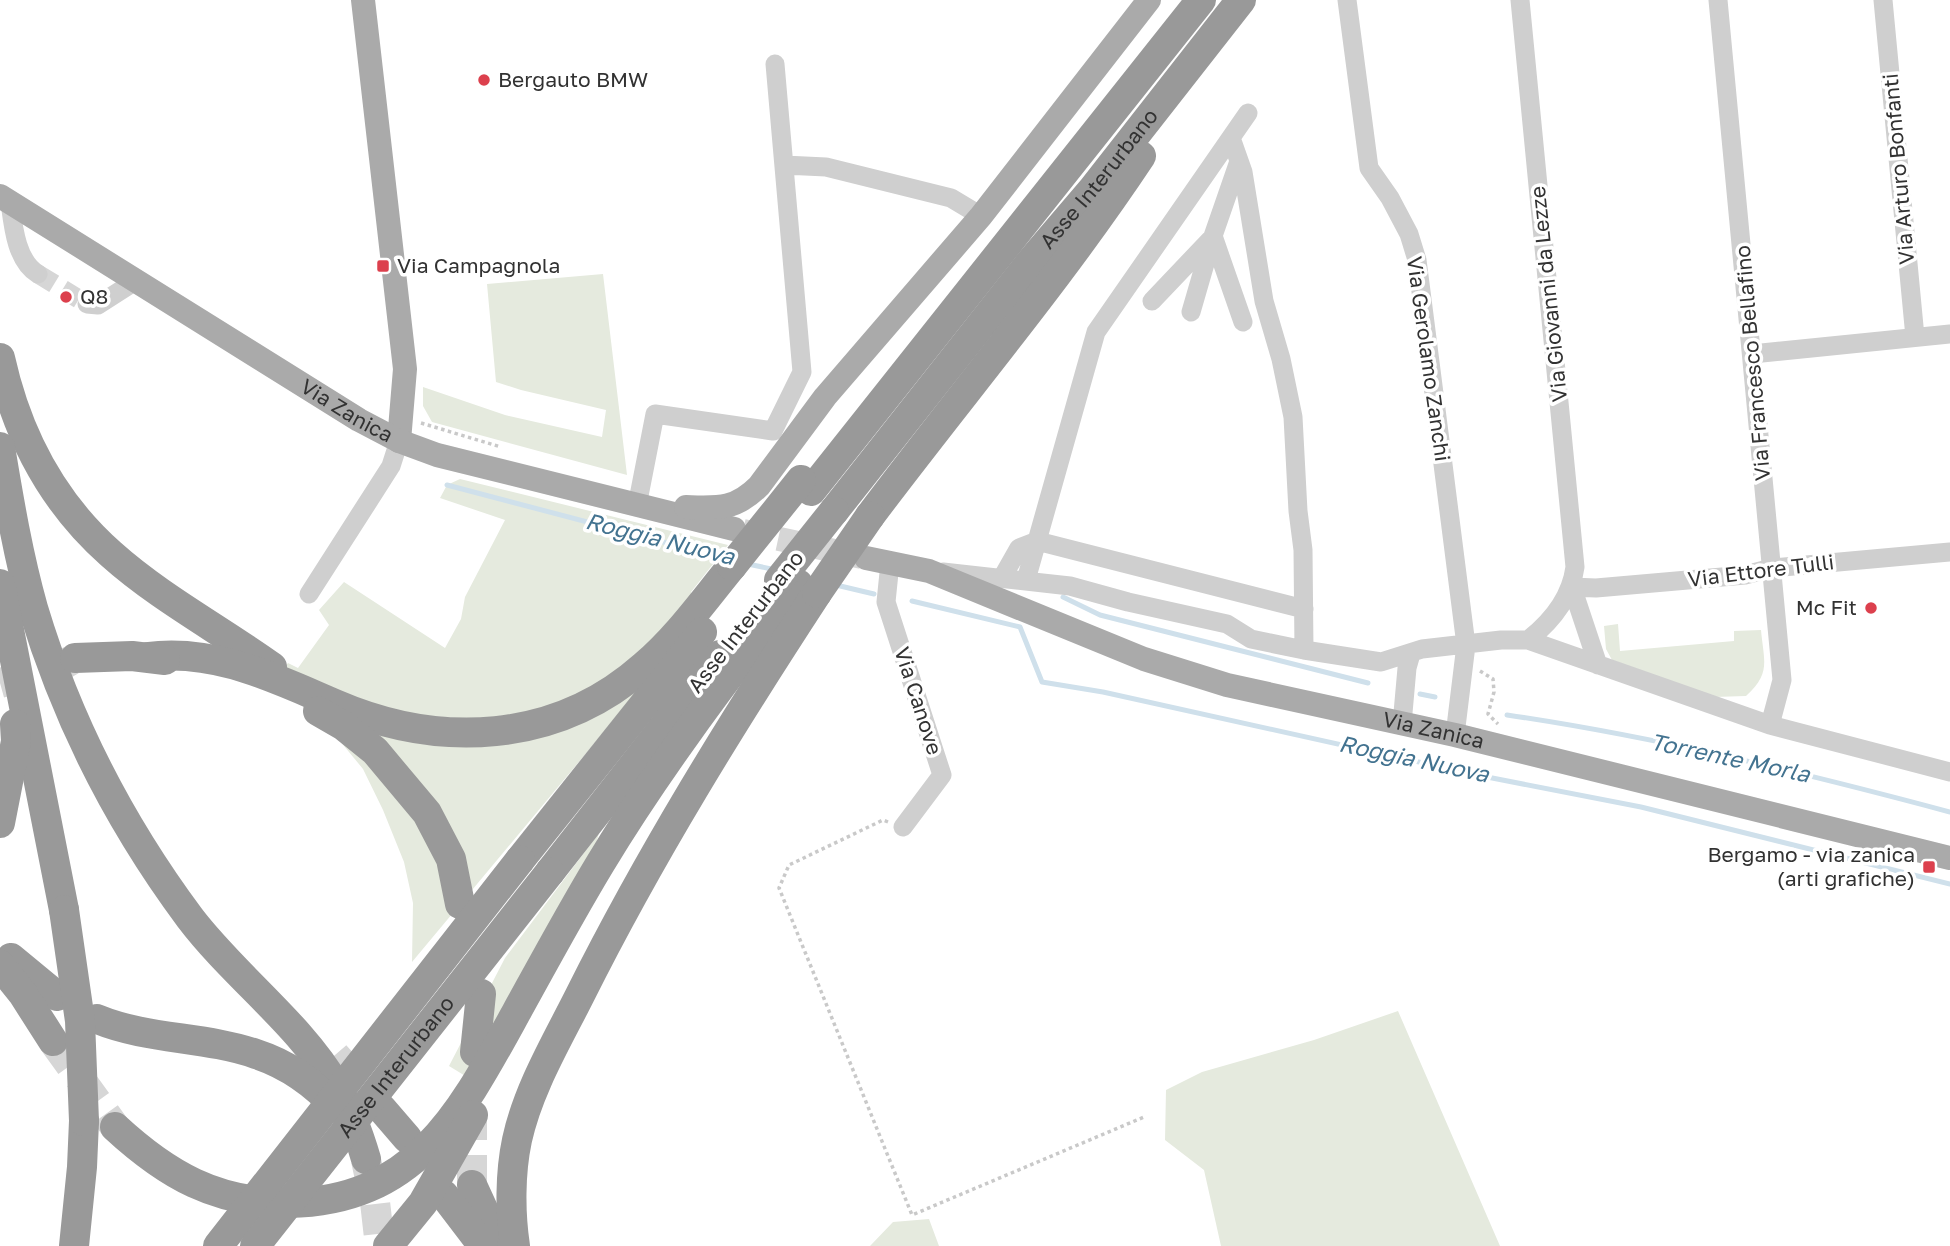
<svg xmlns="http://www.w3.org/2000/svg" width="1950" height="1246" font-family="'Golos Text',sans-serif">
  <rect width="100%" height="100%" fill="#fff"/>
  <!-- green -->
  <path fill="#e5eade" d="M603,274L627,475L432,422L423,406V387L505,415L602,437L606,410L521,390L496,382L487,284Z
    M460,479L728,545L691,592L695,599L644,654L582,696L500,722L375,711L284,668L288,663L298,668L329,625L319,610L344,582L445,648L461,619L465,597L505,520L440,498L447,485Z
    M1618,624L1620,651L1734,641V631L1761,630C1764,662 1771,673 1746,696L1714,697L1612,660L1606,649L1604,626Z
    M648,679L412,962L413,903L404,862L383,810L363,769L316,712L452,742Z
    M599,833L595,848L467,1077L449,1066L505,958Z
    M1398,1011L1500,1246H1221L1204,1170L1165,1140L1166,1090L1202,1072L1314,1040Z
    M929,1219L939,1246H870L893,1222Z"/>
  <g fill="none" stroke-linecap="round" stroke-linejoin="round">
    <!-- stream -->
    <path stroke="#cfe0eb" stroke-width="5" d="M447,485L724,558
      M748,564L776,570
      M836,585L874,594
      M1063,597L1100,615L1368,683
      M912,601L1020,627L1042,682L1103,692L1482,776L1641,807L1950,884
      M1420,694L1435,697
      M1507,715C1657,737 1804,773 1950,812"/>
    <!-- minor-tunnel -->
    <path stroke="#d6d6d6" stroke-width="19" stroke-dasharray="19 10" stroke-linecap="butt" d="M38,274L87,304"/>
    <!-- major-tunnel -->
    <path stroke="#d6d6d6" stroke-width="24" stroke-dasharray="24 12" stroke-linecap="butt" d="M743,531L862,557"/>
    <!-- highway-tunnel -->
    <path stroke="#d6d6d6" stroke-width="30" stroke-dasharray="30 15" stroke-linecap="butt" d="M0,683L61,666L75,658
      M53,1041L115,1127
      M335,1055L368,1093
      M366,1160L375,1202L380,1246
      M472,1185V1108"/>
    <!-- path -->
    <path stroke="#c9c9c9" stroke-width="3.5" stroke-dasharray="3.5 3.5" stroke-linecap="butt" d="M421,423L501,447
      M1480,671L1493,679L1494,692L1488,714L1498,724
      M888,822L883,820L789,865L779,888L912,1215L1144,1117"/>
    <!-- minor -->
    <path stroke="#cfcfcf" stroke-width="19" d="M1347,0L1369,168L1390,198L1409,234L1417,260L1466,645L1455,735
      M1520,0L1575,567C1571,597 1551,622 1528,640
      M1718,0L1782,680L1770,725
      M1883,0L1915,337
      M1231,138L1243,172L1264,301L1281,359L1293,417L1298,511L1303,550L1304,650
      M784,165L826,167L951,198L981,216
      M10,202C13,225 16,261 38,274
      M1213,236L1243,322
      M1152,301L1210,240
      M87,304L98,305L137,280
      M1191,312L1213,236L1239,161
      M1752,354L1950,334
      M637,506L655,414L773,431L802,372L775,64
      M890,563L886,602L942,775L903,827
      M943,572L1070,586L1128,602L1227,624L1251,639L1304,650L1381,662L1422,649L1501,640H1528L1770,725L1950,772
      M1002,578L1019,548L1037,541L1304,609
      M1026,580L1096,332L1248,113
      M1572,587L1596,588L1745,575L1772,568L1950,552
      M1572,587L1598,665
      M309,594L391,466L399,441
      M1402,724L1407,668L1411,654"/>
    <!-- major -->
    <g stroke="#aaa" stroke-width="24">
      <path d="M363,0L405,369L399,441"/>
      <path id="s1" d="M0,196L359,420L399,441L437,455L734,529"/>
      <path d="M686,507C718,508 735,510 759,486L825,397L981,216L1149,0"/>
      <path id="s2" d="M866,558L929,571L1144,659L1227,685L1455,735L1950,858"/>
    </g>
    <!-- highway -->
    <g stroke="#999" stroke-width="30">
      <path d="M0,358C17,435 51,501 111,554C159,597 219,629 272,667"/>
      <path d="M0,447C9,501 18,555 33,608C67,721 120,824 190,918C234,976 300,1024 336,1086C349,1108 359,1135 366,1159"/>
      <path d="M811,491L1201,0"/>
      <path id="s3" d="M834,511L1029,264L1093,189L1241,0"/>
      <path d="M870,516C960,396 1058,281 1141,156"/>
      <path d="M0,584L64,910"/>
      <path d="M147,657C215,648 274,678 335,704C439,749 556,744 644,666C678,637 704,600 732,566"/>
      <path d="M75,658L132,656L165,660"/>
      <path d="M318,711L344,726L375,751L427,813L451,859L460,904"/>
      <path d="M0,823L16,741L15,724"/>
      <path d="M520,860L702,632"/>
      <path d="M550,872L720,655"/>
      <path d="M11,958L57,996"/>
      <path d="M0,965L23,994L53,1041"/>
      <path d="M97,1019C148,1040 204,1036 256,1054C287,1064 315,1084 337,1108"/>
      <path d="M475,1052L481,994"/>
      <path d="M382,1109L407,1138"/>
      <path d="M115,1127C167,1175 216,1203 289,1203C417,1201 462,1111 517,1011C544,962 571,912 600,864C659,766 729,675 798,584"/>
      <path d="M472,1185L500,1246"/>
      <path d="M444,1195L483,1246"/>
      <path d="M74,1246L82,1167L84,1121"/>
      <path d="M388,1246L423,1203L473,1115"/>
      <path d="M515,1246C510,1213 510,1173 517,1140C528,1089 557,1041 580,995C650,855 732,723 817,593"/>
    </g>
    <!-- highway-bridge -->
    <g stroke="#999" stroke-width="30">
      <path d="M732,566L801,480"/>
      <path d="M779,580L834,511"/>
      <path d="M817,593L870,516"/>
      <path d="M64,910L80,1021L84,1121"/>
      <path d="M218,1246L520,860"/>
      <path id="s4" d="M255,1246L550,872"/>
    </g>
  </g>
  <!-- markers -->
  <g fill="#dc404d" stroke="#fff" stroke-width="2.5">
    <circle cx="484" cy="80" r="7"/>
    <rect x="376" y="259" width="14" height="14" rx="3.5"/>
    <circle cx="66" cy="297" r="7"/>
    <circle cx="1871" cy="608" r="7"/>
    <rect x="1922" y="860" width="14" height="14" rx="3.5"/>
  </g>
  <g text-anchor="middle" stroke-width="7" stroke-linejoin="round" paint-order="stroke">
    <!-- poi labels -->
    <g font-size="21" fill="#323232" stroke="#fff" text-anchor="start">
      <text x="498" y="87">Bergauto BMW</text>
      <text x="397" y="273">Via Campagnola</text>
      <text x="80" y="304">Q8</text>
      <text x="1857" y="615" text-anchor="end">Mc Fit</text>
      <text x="1915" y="862" text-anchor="end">Bergamo - via zanica<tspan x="1915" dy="24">(arti grafiche)</tspan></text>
    </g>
    <!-- street labels -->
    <g font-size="21" fill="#323232" stroke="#fff">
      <text transform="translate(1899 169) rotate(-95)" y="7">Via Arturo Bonfanti</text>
      <text dy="7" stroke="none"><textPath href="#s3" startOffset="425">Asse Interurbano</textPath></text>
      <text transform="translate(1549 294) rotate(-96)" y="7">Via Giovanni da Lezze</text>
      <text transform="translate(1428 359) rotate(82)" y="7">Via Gerolamo Zanchi</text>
      <text transform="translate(1753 363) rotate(-95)" y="7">Via Francesco Bellafino</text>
      <text dy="7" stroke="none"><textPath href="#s1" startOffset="408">Via Zanica</textPath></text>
      <text transform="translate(1761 571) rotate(-7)" y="7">Via Ettore Tulli</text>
      <text transform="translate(746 622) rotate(-52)" y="7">Asse Interurbano</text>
      <text transform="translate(918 701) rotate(72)" y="7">Via Canove</text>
      <text dy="7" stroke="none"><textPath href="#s2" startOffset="595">Via Zanica</textPath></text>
      <text dy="7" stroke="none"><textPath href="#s4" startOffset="228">Asse Interurbano</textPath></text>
    </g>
    <!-- water labels -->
    <g font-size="23" font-style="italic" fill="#437390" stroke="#fff">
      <text transform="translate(660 539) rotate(14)" y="8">Roggia Nuova</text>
      <text transform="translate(1730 758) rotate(12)" y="8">Torrente Morla</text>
      <text transform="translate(1414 759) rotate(12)" y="8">Roggia Nuova</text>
    </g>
  </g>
</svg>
